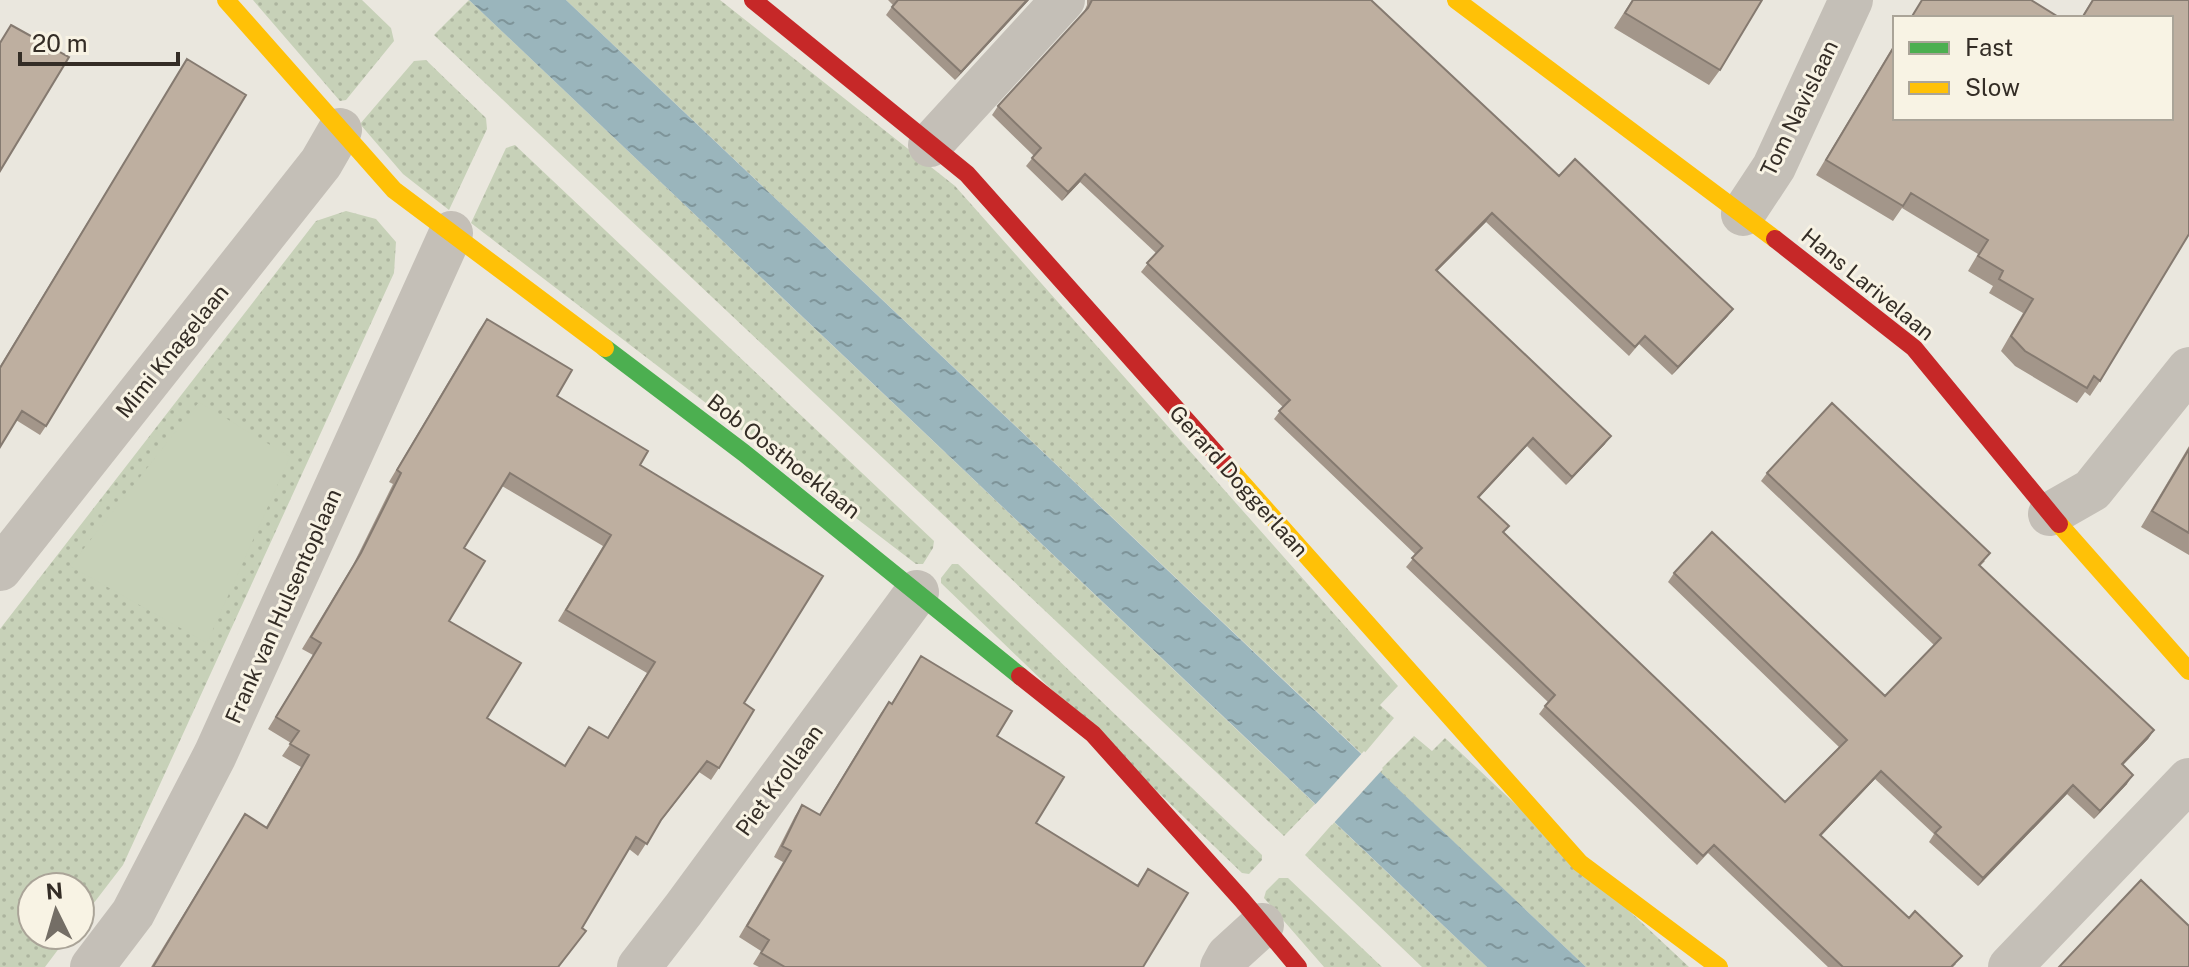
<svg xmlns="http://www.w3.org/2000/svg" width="2189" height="967" font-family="'Public Sans',sans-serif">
  <defs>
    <pattern id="grass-dots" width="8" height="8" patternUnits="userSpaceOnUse" patternTransform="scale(2)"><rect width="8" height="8" fill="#c7d1b8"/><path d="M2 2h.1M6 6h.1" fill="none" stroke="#acb49e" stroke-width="1.8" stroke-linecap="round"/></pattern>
    <pattern id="water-ripples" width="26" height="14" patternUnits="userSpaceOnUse" patternTransform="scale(2)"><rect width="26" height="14" fill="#9ab5bc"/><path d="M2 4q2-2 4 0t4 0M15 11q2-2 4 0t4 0" fill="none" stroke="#7e9499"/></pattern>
  </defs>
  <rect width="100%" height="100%" fill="#eae7de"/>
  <!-- grass -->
  <path fill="url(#grass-dots)" d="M253,0H362L391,28L394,41L346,100L340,101Z
    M469,0L1315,804L1284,836L434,35Z
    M566,0H720L955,186L1398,686L1380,705L1394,718L1363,755Z
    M426,60L486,118L487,129L449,210L403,174L360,124L414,61Z
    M515,145L934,541L933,548L923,564H916L471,223L506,148Z
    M346,211L376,219L396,242L394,273L123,865L80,921V887H32V935H69L45,967H0V629L316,221Z
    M952,564H958L1262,855V860L1249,874L1242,873L941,583V578Z
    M1414,736L1432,751L1445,738L1689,967H1586L1379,771Z
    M1334,822L1487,967H1422L1305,855Z
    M1279,878H1288L1382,967H1324L1264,898L1266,891Z"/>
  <!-- green -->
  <path fill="#c7d1b8" d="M199,402L290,457L207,643L70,566Z"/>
  <!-- water -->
  <path fill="url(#water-ripples)" d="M469,0H566L1586,967H1487Z"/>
  <!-- pier -->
  <path fill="#eae7de" d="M1364,751L1383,769L1332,825L1313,807Z"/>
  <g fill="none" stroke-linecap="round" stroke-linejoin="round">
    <!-- street -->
    <path stroke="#c4bfb7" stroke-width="44" d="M930,145L1063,0
      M1743,214L1774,167L1851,0
      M2050,514L2092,490L2189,369
      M0,569L321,163L340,130
      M92,967L133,913L215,755L451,233
      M639,967L683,910L917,592
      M1222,967L1228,956L1262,925
      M2010,967L2189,780"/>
    <!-- fast -->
    <path stroke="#4caf50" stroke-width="18" d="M605,348L744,453L1020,676"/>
    <!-- slow -->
    <path stroke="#ffc107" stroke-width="18" d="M226,0L394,190L605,348
      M1456,0L1775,239
      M1227,466L1580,863L1719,967
      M2059,524L2189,671"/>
    <!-- jam -->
    <path stroke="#c62828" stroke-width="18" d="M753,0L967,174L1227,466
      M1775,239L1914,348L2059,524
      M1020,676L1093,734L1242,900L1298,967"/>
  </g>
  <!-- wall -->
  <path fill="#a3968a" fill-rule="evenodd" d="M888,0H1029L955,80L886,15L893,5Z
    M1087,0H1371L1559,176L1733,309L1727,317L1672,375L1639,344L1629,356L1486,222L1437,271L1605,444L1566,485L1527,446L1479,498L1504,534L1785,802L1839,747L1668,582L1674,573L1885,696L1934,645L1761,481L1767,473L1985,561L1980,566L2154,730L2148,739L2123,765L2127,784L2094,819L2067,794L1978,886L1929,842L1934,834L1875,779L1821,836L1956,964L1953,967H1828L1708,853L1697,865L1539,714L1548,702L1406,567L1416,555L1274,419L1283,407L1141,272L1156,253L1080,182L1062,201L1026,166L1034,156L992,115L998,106L1084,12L1087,5Z
    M1632,0H1762L1720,70L1709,85L1614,28Z
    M2092,0H2189L2100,381L2090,396L2085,392L2077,403L2015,366L2001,351L2023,313L1989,293L1993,286L1968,271L1978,254L1902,208L1893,221L1816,175L1895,43V118L2171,18H2081Z
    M187,59L46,426L40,435L16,420L0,447V366Z
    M487,319L557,396L640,465L744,703L719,768L711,780L699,772L658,825L638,856L629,849L582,928L586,931L559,967H151L245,814L266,827L301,767L282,756L291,743L268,729L313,655L302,649L353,565L393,484L389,482L479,330ZM502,486L603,546L558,621L647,673L607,738L589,727L564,766L487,718L449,621L464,548Z
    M2189,446V555L2141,527Z
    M921,656L997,736L1036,823L1137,885L1148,869L1143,967H759L753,964L761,951L739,937L783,862L774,857L795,816L802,805L819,815L881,713L889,702L891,704Z"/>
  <!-- shaded-wall -->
  <path fill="#857a70" d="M1027,0H1029L955,80L961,72Z
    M1085,174L1080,182L1062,201L1068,192Z
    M1492,213L1486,222L1430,278L1436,270Z
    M1733,309L1727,317L1672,375L1678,367Z
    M1611,436L1605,444L1566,485L1572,477Z
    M1533,438L1527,446L1472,505L1478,497Z
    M2154,730L2148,739L2116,772L2122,764Z
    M1881,771L1875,779L1814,843L1820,835Z
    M2133,775L2127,784L2094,819L2100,811Z
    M2073,785L2067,794L1978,886L1983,878Z"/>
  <!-- building -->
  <path fill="#beafa0" stroke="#857a70" stroke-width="2" fill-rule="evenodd" d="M898,0H1027L961,72L892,7Z
    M1092,0H1371L1559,176L1575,159L1733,309L1678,367L1645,336L1635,347L1492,213L1436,270L1611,436L1572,477L1533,438L1478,497L1509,526L1503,532L1785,802L1847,740L1674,573L1712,532L1885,696L1941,638L1767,473L1832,403L1990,553L1979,565L2154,730L2122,764L2133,775L2100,811L2073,785L1983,878L1935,833L1941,827L1881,771L1820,835L1909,918L1915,911L1962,956L1951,967H1843L1714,845L1703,856L1545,706L1555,695L1412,558L1422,548L1279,411L1290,400L1147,263L1163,246L1085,174L1068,192L1032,158L1041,148L998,106L1088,8Z
    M1633,0H1762L1720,70L1625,13Z
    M1922,0H2031L2060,18H1911Z
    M2093,0H2189V234L2100,381L2094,376L2087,388L2025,351L2011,336L2033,299L1999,279L2003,271L1978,256L1988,240L1911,193L1903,206L1826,160L1895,45V118H2171V18H2082Z
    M11,25L69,57L0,171V43Z
    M187,59L246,95L46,426L22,411L0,447V368Z
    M487,319L572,370L557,396L648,451L640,465L823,576L744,703L754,710L719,768L707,761L661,820L647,844L636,837L582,928L586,931L558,967H153L245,814L267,828L309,755L290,744L299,731L276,717L321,643L311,637L361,553L401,473L397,470ZM510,473L611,535L566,610L655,662L608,738L589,727L565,766L487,718L521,663L449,621L485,561L464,548Z
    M2189,449V533L2152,511Z
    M921,656L1012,711L997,736L1064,777L1036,823L1138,886L1148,869L1188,893L1143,967H785L761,953L769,940L747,926L791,851L782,846L802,805L820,815L889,702L892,704Z
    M2141,880L2189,926V967H2059Z"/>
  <g text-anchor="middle" stroke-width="6" stroke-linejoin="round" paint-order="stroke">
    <!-- street labels -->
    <g font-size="22" fill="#342d26" stroke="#f8f3e4">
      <text transform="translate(1799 108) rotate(-64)" y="8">Tom Navislaan</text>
      <text transform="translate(1868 284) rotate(39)" y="8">Hans Larivelaan</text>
      <text transform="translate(172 351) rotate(-51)" y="8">Mimi Knagelaan</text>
      <text transform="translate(784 456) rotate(38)" y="8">Bob Oosthoeklaan</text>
      <text transform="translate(1239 481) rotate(48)" y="8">Gerard Doggerlaan</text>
      <text transform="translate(283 606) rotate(-66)" y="8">Frank van Hulsentoplaan</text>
      <text transform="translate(779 780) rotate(-54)" y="8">Piet Krollaan</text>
    </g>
  </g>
  <!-- legend -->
  <rect x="1893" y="16" width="280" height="104" fill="#f8f3e4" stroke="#aaa498" stroke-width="2"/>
  <rect x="1909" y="42" width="40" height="12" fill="#4caf50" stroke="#aaa498" stroke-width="2"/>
  <text x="1965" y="56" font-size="24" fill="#342d26">Fast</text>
  <rect x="1909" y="82" width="40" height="12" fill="#ffc107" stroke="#aaa498" stroke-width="2"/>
  <text x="1965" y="96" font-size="24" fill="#342d26">Slow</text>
  <!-- north arrow -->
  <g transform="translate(56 911) rotate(355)"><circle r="38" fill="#f8f3e4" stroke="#aaa498" stroke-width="2"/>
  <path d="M0-6L14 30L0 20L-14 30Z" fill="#746e66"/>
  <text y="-12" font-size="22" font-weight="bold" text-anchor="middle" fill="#342d26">N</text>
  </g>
  <!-- scale -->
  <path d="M20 52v12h158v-12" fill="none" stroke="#342d26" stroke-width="4"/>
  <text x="32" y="52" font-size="24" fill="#342d26" stroke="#f8f3e4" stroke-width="6" paint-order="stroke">20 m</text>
</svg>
